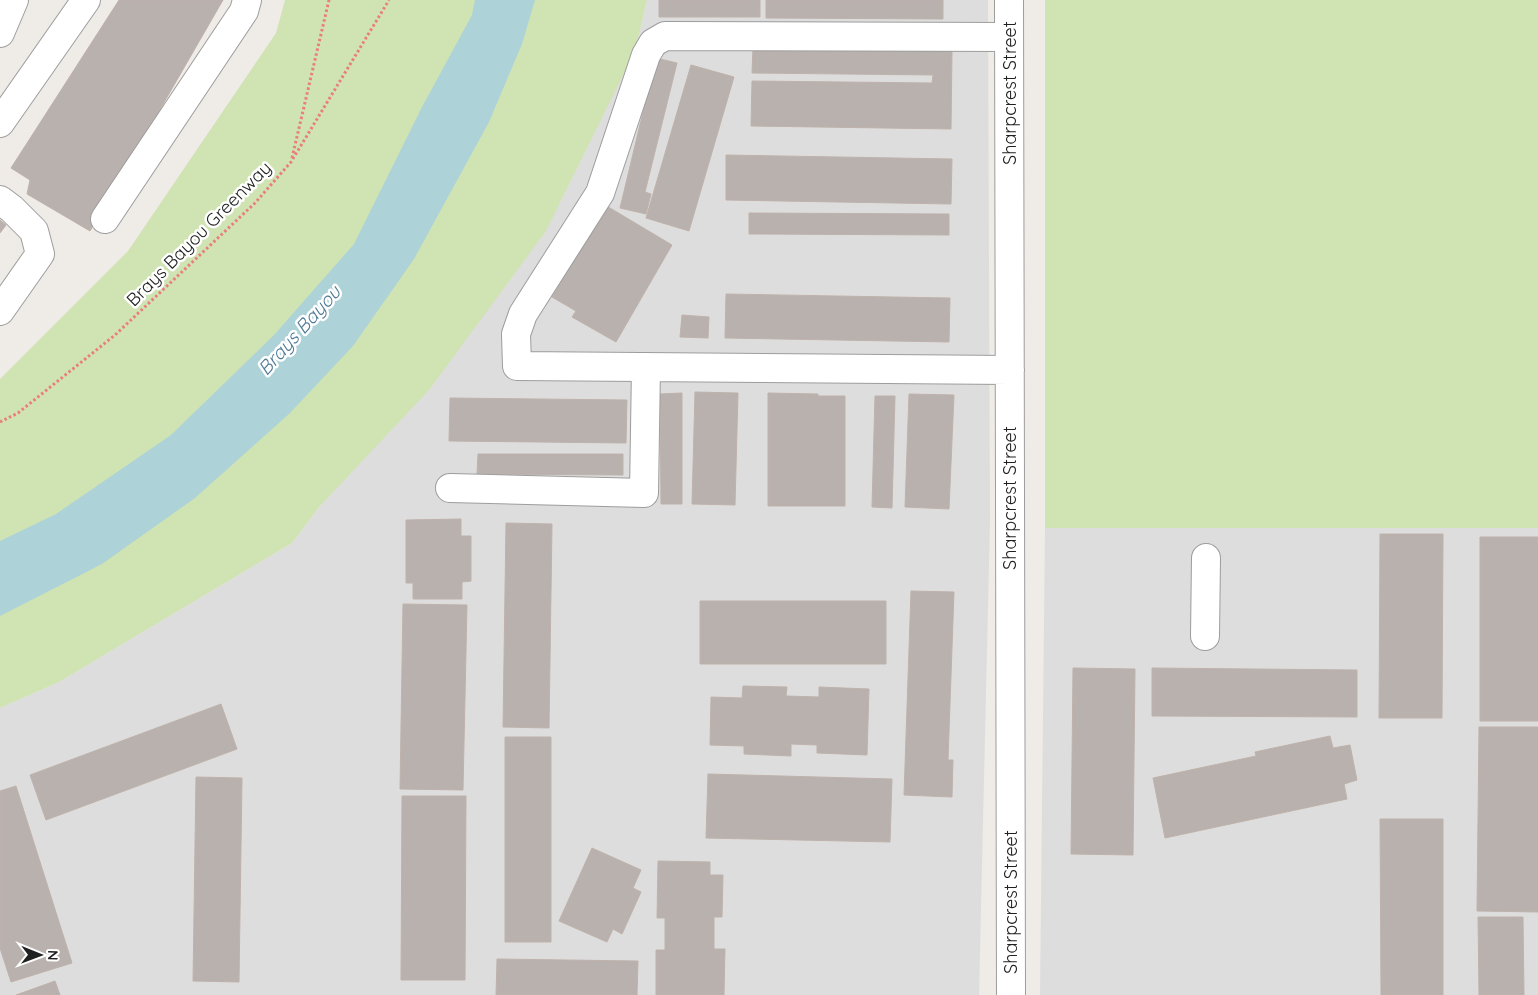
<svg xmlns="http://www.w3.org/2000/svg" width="1538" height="995" font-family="Quicksand,sans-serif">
  <rect width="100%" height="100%" fill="#efece7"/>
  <!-- residential -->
  <path fill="#dedddd" d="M647,0H988L990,522L979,995H0V708L59,682L292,543L320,506L635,51Z
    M1538,527V995H1040L1045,528Z"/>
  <!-- grass -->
  <path fill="#d0e3b3" d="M285,0H647L635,51L546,231L429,390L320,506L292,543L59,682L0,708V379L128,251L276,33Z
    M1045,0H1538V528H1045Z"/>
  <!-- water -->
  <path fill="#add2d8" d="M475,0H535L522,44L489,122L414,259L353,346L289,414L195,498L102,564L0,616V541L56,514L171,435L274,335L354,244L422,107L472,15Z"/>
  <!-- building -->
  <path fill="#b8b1ad" stroke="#bfb2ab" d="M119,0H223L90,231L27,194L30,180L11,168Z
    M659,0H760V17H659Z
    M766,0H943V19L766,18Z
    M753,48L952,51L951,129L751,126L752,81L932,83L933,75L752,73Z
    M656,58L677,63L645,192L651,194L646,214L620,208Z
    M691,65L734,77L689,231L646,218Z
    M726,155L952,159L951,204L726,200Z
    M605,205L672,245L616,342L572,317L576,311L552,297Z
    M749,213L949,214V235L749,234Z
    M0,220L6,225L0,233Z
    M726,294L950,298L949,342L725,338Z
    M682,315L709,317L708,338L680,337Z
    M695,392L738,393L735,505L692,504Z
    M682,393V504H661L660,394Z
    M768,393L818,394V396H845V506H768Z
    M909,394L954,395L949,509L905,507Z
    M875,396H895L892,508L872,507Z
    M450,398L627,400L626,443L449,441Z
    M478,454H623V475L477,474Z
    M461,519V536H471V581L462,582V599H413V583H406V520Z
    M506,523L552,524L549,728L503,727Z
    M1380,534H1443L1442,718H1379Z
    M1480,537H1538V721H1480Z
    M911,591L954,592L948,760H953L952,797L904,795Z
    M700,601H886V664H700Z
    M403,604L467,605L463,790L400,789Z
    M1073,668L1135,669L1133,855L1071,854Z
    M1152,668L1357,670V717L1152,716Z
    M743,686L787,687L786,696L819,697V687L869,689L867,755L817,753V745L791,744V756L744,754V746L710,745L711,697L742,698Z
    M221,704L237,749L46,820L30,775Z
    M1479,727H1538V912L1477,911Z
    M1330,736L1333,748L1350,745L1357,780L1344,784L1347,799L1165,838L1153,778L1256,756L1255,752Z
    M505,737H551V942H505Z
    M708,774L892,779L890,842L706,838Z
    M196,777L242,778L239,982L193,981Z
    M16,786L72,963L11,982L0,948V791Z
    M402,796H466L465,980H401Z
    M1380,819H1443V995H1381Z
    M592,848L641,870L633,888L641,892L622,934L613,929L607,942L559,921Z
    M658,861L710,862V875H723L722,917H714V949H725L724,995H656V950H665V918H657Z
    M1478,917H1523L1524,995H1479Z
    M497,959L638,961L637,995H496Z
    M55,981L60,995H16Z"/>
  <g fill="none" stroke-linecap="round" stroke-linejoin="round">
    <defs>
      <path id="minor" d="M1009,0L1011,995
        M0,33L14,0
        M1009,37L665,36L653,43L646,55L600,193L523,314L516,334L517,366L1010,370
        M0,123L86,0
        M0,200L12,209L34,231L40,254L0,311
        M105,219L244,11L247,0
        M450,488L644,493L646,367
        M1205,636L1206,558"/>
    </defs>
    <!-- minor casing -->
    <use href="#minor" stroke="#9d9d9d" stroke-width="30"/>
    <!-- path -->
    <path stroke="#ea7d7d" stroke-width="3" stroke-dasharray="2.5 2.5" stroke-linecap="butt" d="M292,158L329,0
      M0,422L18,413L115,335L255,203L291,162L389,0"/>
    <!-- minor -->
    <use href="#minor" stroke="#fff" stroke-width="28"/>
  </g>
  <g text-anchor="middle" stroke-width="5" stroke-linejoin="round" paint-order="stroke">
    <!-- street labels -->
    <g font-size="18" fill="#202020" stroke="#fff">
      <text transform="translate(1010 93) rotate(-90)" y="6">Sharpcrest Street</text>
      <text transform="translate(199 234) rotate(-45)" y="6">Brays Bayou Greenway</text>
      <text transform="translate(1010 498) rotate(-90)" y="6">Sharpcrest Street</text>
      <text transform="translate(1011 902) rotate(-90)" y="6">Sharpcrest Street</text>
    </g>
    <!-- water labels -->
    <g font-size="19" font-style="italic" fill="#507a96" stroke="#fff">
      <text transform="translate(299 330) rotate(-48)" y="7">Brays Bayou</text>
    </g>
  </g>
  <!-- north arrow -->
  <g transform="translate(40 955) rotate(91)" stroke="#ffffff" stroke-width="4" paint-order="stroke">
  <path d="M0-4L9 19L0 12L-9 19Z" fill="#202020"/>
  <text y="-8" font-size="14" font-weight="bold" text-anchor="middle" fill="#202020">N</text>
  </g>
</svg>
